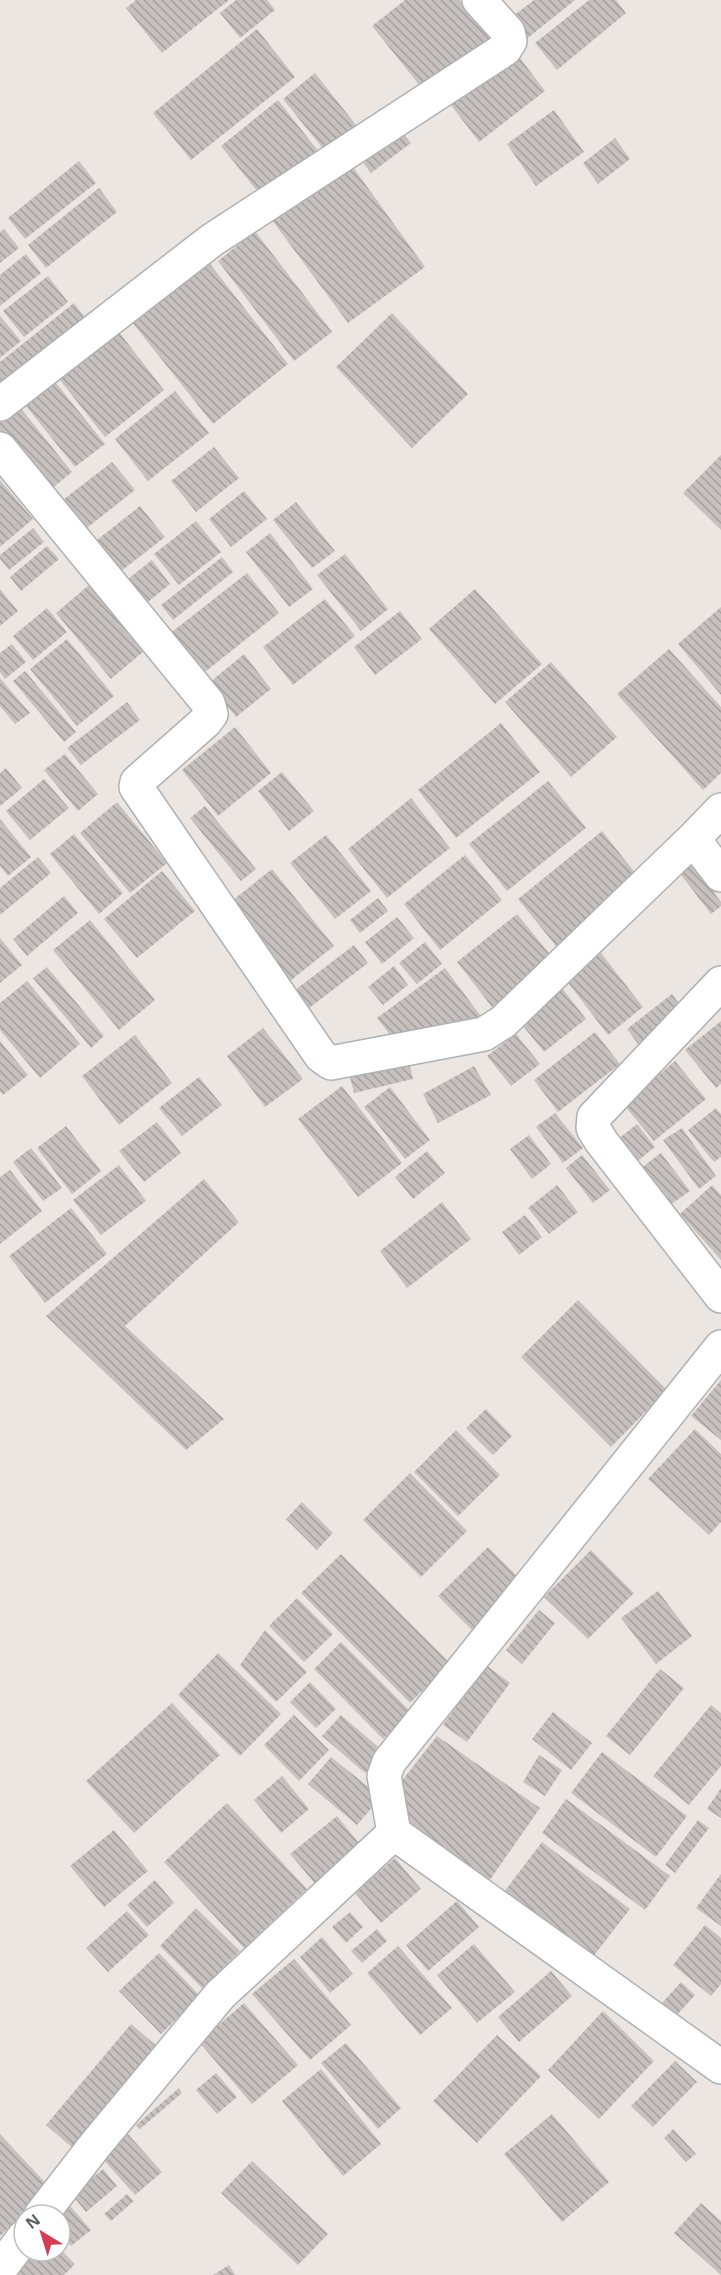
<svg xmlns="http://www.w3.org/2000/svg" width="721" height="2275" font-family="'Open Sans',sans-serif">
  <defs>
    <pattern id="building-back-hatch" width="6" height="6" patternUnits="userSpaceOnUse" patternTransform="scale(1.5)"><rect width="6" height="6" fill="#c6c1be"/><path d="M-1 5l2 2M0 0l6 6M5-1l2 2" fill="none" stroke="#a4a09e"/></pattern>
  </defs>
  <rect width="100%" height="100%" fill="#ebe6e1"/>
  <!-- building -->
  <path fill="url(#building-back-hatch)" d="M136,0H229L162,53L126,8Z
    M236,0H267L275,10L240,38L220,13Z
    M405,0H459L490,39L425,92L372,26Z
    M534,0H575L524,41L508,20Z
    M589,0H616L626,13L557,70L535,43Z
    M257,29L295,77L191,160L153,113Z
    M517,54L545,91L479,142L451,105Z
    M315,73L360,130L328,155L283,99Z
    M278,100L323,157L266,202L221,146Z
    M554,110L584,152L536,186L507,144Z
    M398,127L411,143L371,173L358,156Z
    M615,138L630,159L598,184L583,163Z
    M79,161L96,183L25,239L8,218Z
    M350,163L425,267L348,323L272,220Z
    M99,188L117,212L46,268L28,245Z
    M4,229L19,248L0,263V232Z
    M255,231L332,332L294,361L218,261Z
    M26,254L41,273L0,306V275Z
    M207,260L288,364L213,424L131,321Z
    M48,276L68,302L24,337L3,311Z
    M74,303L92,327L0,400V362Z
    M392,313L468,394L412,448L336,367Z
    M0,316L21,341L0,358Z
    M115,327L164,390L105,437L56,375Z
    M52,378L105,444L75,467L22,401Z
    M175,391L209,433L148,481L115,439Z
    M15,401L72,472L44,495L0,440V413Z
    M214,447L239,478L196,512L171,481Z
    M721,455V530L683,493Z
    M112,462L135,490L78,535L55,506Z
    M0,480L33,519L0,547Z
    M244,491L267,519L231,547L209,519Z
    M296,502L335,551L312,568L273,520Z
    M140,506L165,537L116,575L92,544Z
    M196,521L221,552L179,585L154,554Z
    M33,528L44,542L9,570L0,559V555Z
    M270,533L313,589L289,607L246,552Z
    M47,546L59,559L21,591L10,577Z
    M345,554L388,609L361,631L317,575Z
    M222,557L233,572L173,620L161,605Z
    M152,560L170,584L142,607L123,583Z
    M247,573L279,613L200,676L168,635Z
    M89,585L144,651L111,679L56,613Z
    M0,589L18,611L0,626Z
    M475,589L542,664L495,704L429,629Z
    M325,599L355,636L293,685L263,647Z
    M721,607V695L678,644Z
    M47,608L67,632L33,660L13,636Z
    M400,611L422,639L375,675L354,647Z
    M67,639L114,696L77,726L30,669Z
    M12,644L26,662L5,679L0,672V653Z
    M669,649L721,707V773L703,790L617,694Z
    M244,654L271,689L236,717L209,683Z
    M551,662L617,737L571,777L505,702Z
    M25,671L76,732L64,742L13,681Z
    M0,678L30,713L15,724L0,706Z
    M127,702L140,720L81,765L67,748Z
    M501,723L540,772L456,838L418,790Z
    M235,727L271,773L218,816L182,770Z
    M65,754L98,794L78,811L44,770Z
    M6,768L22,788L0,806V773Z
    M282,772L314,811L289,831L258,791Z
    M44,779L69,808L30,840L6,811Z
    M548,781L586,828L507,891L469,844Z
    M411,798L450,848L387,898L348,849Z
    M117,802L167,863L130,893L80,833Z
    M205,806L256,869L241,881L190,818Z
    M0,819L31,857L8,876L0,866Z
    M602,831L640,879L556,946L518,899Z
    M74,834L123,893L99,914L50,854Z
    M326,835L371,891L335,919L290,863Z
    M465,855L502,900L440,950L404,904Z
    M38,857L51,873L0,915V888Z
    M688,858L721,902V906L711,914L675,867Z
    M272,869L334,946L285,985L223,908Z
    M162,871L195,911L137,958L104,919Z
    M64,896L78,913L27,956L13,939Z
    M378,898L388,911L360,933L350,920Z
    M517,914L553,958L492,1007L457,962Z
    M397,917L414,938L382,964L365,942Z
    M90,920L155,1000L119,1030L53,950Z
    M0,938L22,965L0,983Z
    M425,942L442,964L417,984L399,963Z
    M354,945L368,963L304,1012L290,994Z
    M601,953L643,1007L608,1035L566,980Z
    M394,966L408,985L383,1005L368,987Z
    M47,967L104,1036L91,1048L33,978Z
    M445,968L486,1023L399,1046L377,1018Z
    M27,981L80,1044L40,1078L0,1030V1003Z
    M562,988L586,1019L544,1052L519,1021Z
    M672,994L683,1009L638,1044L627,1029Z
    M721,1021V1084L716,1088L685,1050Z
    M263,1028L303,1079L265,1107L227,1056Z
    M595,1032L620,1064L558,1112L534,1080Z
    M516,1034L540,1064L511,1086L487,1056Z
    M135,1035L172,1083L119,1125L82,1076Z
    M0,1041L28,1075L3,1095L0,1091Z
    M408,1058L413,1079L354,1093L349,1073Z
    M675,1061L706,1099L654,1141L624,1105Z
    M474,1066L491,1095L438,1123L423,1094Z
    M199,1077L222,1105L182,1136L159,1108Z
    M342,1086L402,1163L358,1197L298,1119Z
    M390,1087L430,1140L405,1159L364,1107Z
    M716,1108L721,1114V1157L714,1162L688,1130Z
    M555,1113L583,1148L563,1163L536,1127Z
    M157,1122L181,1153L144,1182L119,1151Z
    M637,1124L655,1147L635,1163L617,1140Z
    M66,1126L101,1171L72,1194L37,1148Z
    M682,1128L716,1176L699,1189L663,1140Z
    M529,1135L551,1164L532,1179L510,1149Z
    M31,1148L62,1188L43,1201L13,1162Z
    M427,1151L445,1173L413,1199L395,1177Z
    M661,1153L690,1191L670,1205L641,1168Z
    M582,1155L610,1190L593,1203L566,1168Z
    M119,1165L146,1201L101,1235L73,1200Z
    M10,1170L42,1211L0,1244V1177Z
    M204,1179L239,1222L125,1326L224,1419L186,1450L46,1316Z
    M557,1185L578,1212L549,1234L528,1208Z
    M712,1185L721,1195V1260L680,1214Z
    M442,1202L471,1239L407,1288L380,1251Z
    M71,1208L107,1254L45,1303L9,1256Z
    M525,1215L542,1237L519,1255L502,1232Z
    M578,1300L667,1390L611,1447L521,1357Z
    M721,1380V1440L691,1416Z
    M486,1409L512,1436L493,1455L466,1428Z
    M695,1429L721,1454V1522L709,1535L648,1479Z
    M456,1430L500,1475L458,1516L414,1472Z
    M410,1473L467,1531L421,1577L363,1520Z
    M302,1502L333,1533L317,1550L286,1519Z
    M488,1547L523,1582L473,1631L438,1596Z
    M591,1550L634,1593L588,1639L544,1597Z
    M341,1554L450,1663L410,1703L301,1593Z
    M658,1591L692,1636L656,1664L621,1618Z
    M297,1598L333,1634L304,1662L269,1626Z
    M539,1610L555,1623L522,1664L506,1650Z
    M265,1630L307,1672L276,1702L240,1665Z
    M341,1642L411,1712L383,1739L314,1669Z
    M218,1653L281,1714L240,1756L178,1695Z
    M486,1665L510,1683L467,1742L443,1725Z
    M660,1669L684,1688L630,1755L606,1736Z
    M310,1682L336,1709L316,1728L290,1702Z
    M172,1703L220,1755L134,1833L86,1781Z
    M711,1705L721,1713V1766L689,1805L653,1776Z
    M553,1712L592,1743L571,1770L532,1739Z
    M294,1715L329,1750L299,1781L264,1745Z
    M341,1715L384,1752L365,1773L322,1736Z
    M437,1736L540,1808L485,1887L405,1824L397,1787Z
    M602,1752L687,1816L656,1857L571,1793Z
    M539,1755L562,1770L545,1796L523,1782Z
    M331,1757L381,1797L357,1825L308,1784Z
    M282,1776L309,1809L281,1833L254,1800Z
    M721,1788V1818L707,1809Z
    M566,1799L670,1876L645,1910L542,1833Z
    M227,1803L307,1889L244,1948L164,1862Z
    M337,1816L363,1848L317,1886L290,1854Z
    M698,1820L709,1828L675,1873L665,1865Z
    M114,1830L148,1871L104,1907L70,1866Z
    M542,1842L630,1909L592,1958L504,1892Z
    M395,1858L421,1889L381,1923L355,1893Z
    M721,1874V1926L696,1908Z
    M155,1880L174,1903L147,1927L127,1905Z
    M457,1901L479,1927L428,1971L406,1945Z
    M196,1908L240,1951L202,1988L160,1946Z
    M127,1911L149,1935L108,1972L86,1948Z
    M350,1912L363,1927L346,1943L332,1927Z
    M705,1925L721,1938V1984L711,1996L673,1965Z
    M377,1929L387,1941L362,1963L351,1951Z
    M322,1937L353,1974L330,1993L300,1957Z
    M474,1944L515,1992L477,2023L437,1975Z
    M398,1946L452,2008L420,2035L367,1973Z
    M159,1953L200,1996L161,2034L119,1991Z
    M294,1959L351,2025L310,2060L252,1994Z
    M551,1971L572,1996L519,2042L498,2017Z
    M681,1982L695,1995L668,2025L654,2012Z
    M244,2003L298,2065L252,2104L199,2042Z
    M603,2011L654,2061L599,2119L548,2070Z
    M131,2024L159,2048L74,2149L46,2125Z
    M497,2035L541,2076L477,2143L433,2101Z
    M346,2043L401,2108L378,2129L321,2063Z
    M675,2061L697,2082L653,2127L631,2106Z
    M321,2069L381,2144L343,2176L282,2101Z
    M216,2073L237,2097L217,2114L196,2090Z
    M179,2088L182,2093L140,2129L136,2125Z
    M552,2114L609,2182L562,2222L504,2154Z
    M673,2129L696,2154L686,2162L664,2138Z
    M0,2134L51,2189L0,2236Z
    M128,2134L162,2172L135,2195L101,2157Z
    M252,2161L328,2234L298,2265L221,2193Z
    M103,2169L117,2186L86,2212L72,2195Z
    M127,2194L134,2201L111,2221L104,2214Z
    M701,2203L721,2221V2275L674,2233Z
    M70,2206L91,2230L71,2246L60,2233V2214Z
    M60,2249L75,2264L64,2275H3L27,2251H60Z
    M229,2265L235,2275H213Z"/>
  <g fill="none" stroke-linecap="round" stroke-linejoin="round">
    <defs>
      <path id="minor" d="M0,404L212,240L505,49L510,41L508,32L479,0
        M0,449L208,703L211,714L205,722L137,782L136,787L321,1056L331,1063L484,1034L503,1022L693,839
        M721,810L693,839L721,875
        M721,983L594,1117L593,1128L601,1141L721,1296
        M721,1347L389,1762L384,1776L394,1833L721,2067
        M41,2215L96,2144L220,1995L394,1833
        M0,2269L24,2237"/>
    </defs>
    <!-- minor casing -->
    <use href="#minor" stroke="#aeb2b5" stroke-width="36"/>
    <!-- minor -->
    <use href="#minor" stroke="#fff" stroke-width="33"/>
  </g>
  <!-- north arrow -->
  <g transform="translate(42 2233) rotate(322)"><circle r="28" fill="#ffffff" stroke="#bdbfbf" stroke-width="1.5"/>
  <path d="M0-4.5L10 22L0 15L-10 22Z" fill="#d63c53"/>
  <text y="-9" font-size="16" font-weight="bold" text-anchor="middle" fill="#595e60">N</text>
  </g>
</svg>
